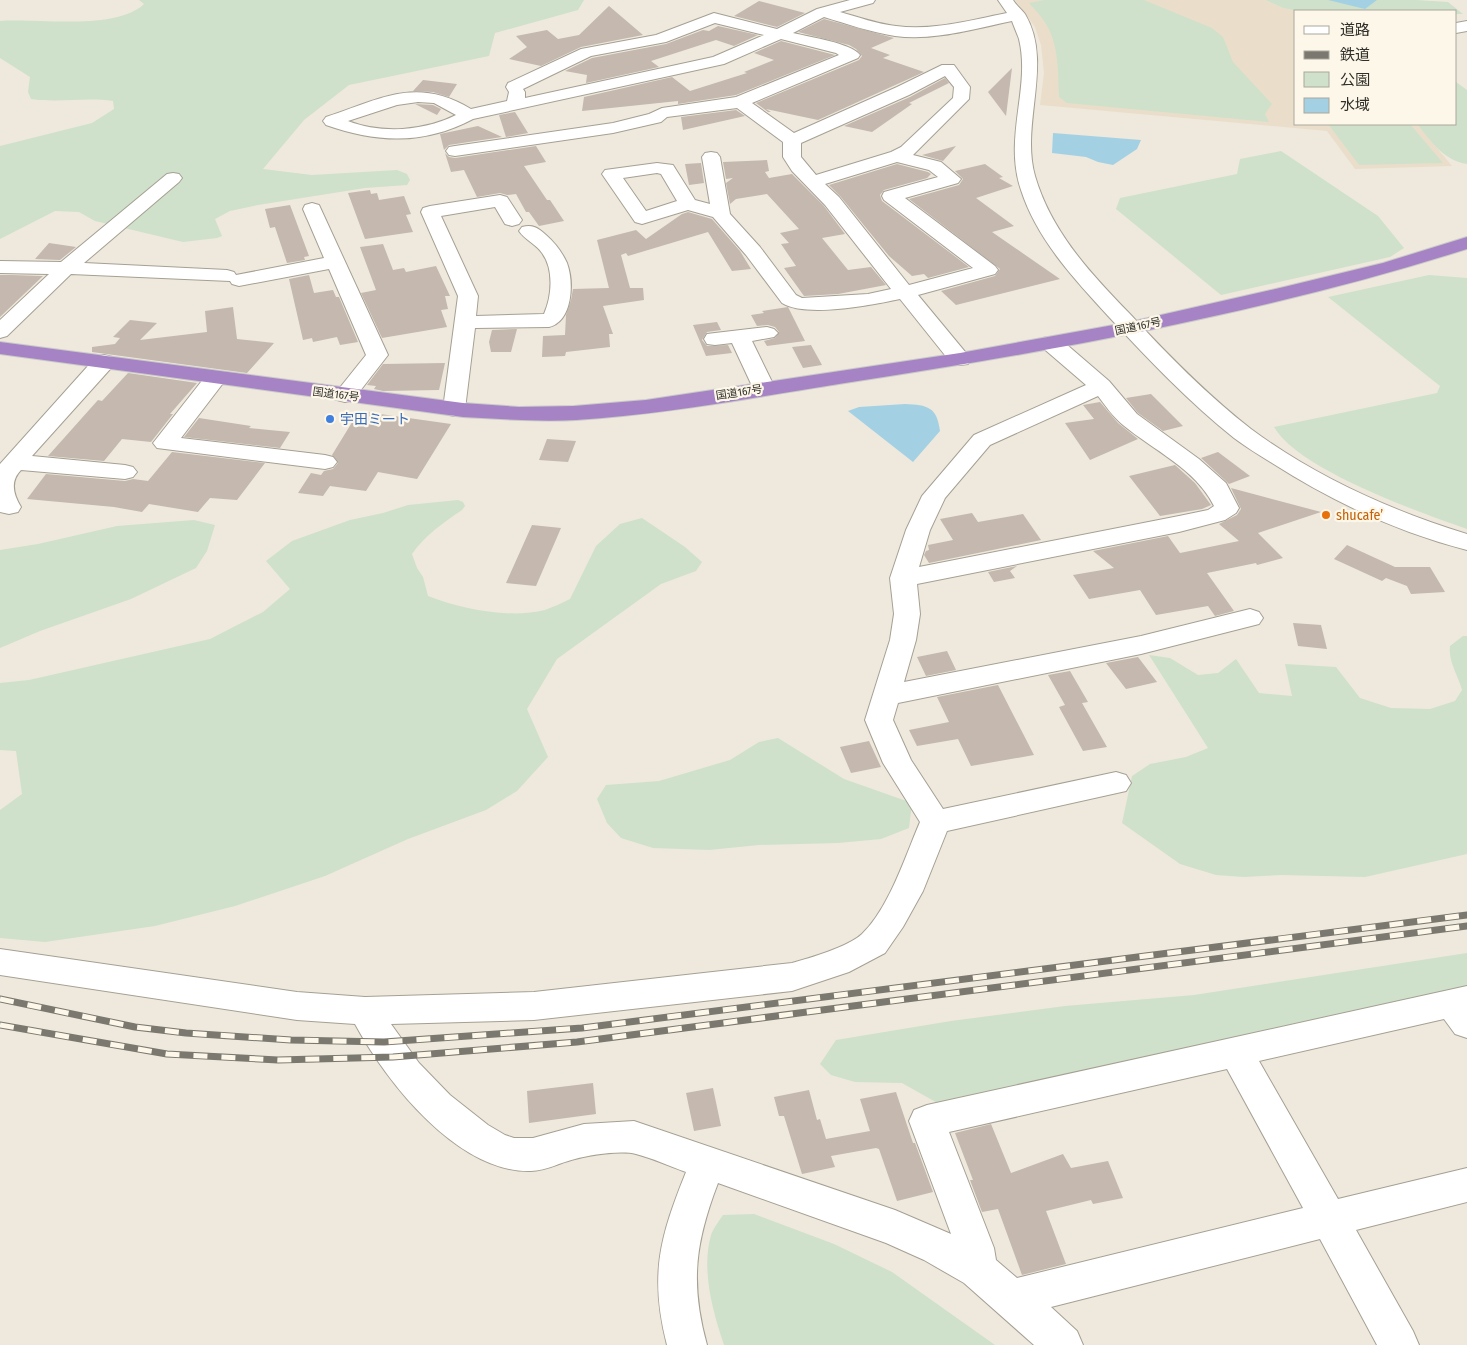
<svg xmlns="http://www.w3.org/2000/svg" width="1467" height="1345" font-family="'Fira Sans Condensed','Noto Sans JP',sans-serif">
  <rect width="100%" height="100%" fill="#eee9dc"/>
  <!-- education -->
  <path fill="#eadeca" d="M1015,0H1265L1283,8L1297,11L1296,124H1417L1452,166L1355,169L1327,131L1040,105L1044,73L1041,45L1035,27Z"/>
  <!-- green -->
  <path fill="#cfe1ca" d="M139,0H584L578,10L495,33L489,56L349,85L304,120L263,169L312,175L397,170L407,174L410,180L407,185L365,188L258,205L230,211L215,219L222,236L217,238L183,242L95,221L79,212L55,211L0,239V146L92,123L114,109L113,101C86,97 59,103 31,99L28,92L30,77L0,58V21C37,18 116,31 144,4Z
    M1044,0H1144L1212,28L1223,37L1233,62L1272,104L1265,114L1269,122L1067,103L1059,97C1058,73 1059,45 1046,24C1042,17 1035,10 1029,3Z
    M1265,0H1416L1448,2L1463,14H1456V11H1297L1283,8Z
    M1456,82L1467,90V164C1444,161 1430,140 1417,124H1456Z
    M1328,124H1410L1443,163L1359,165Z
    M1281,151L1378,216L1404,248L1390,257L1221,295L1116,209L1120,198L1237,174L1240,159Z
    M1429,275L1467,278V529C1419,512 1299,470 1274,427L1437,393L1440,386L1328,297Z
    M458,500L463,502L465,506L462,510C443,523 425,535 412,554L417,568L423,577L428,596C461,609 510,619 545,610C553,607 562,603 570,599L596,546L620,524L642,518L685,547L702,562L696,571L661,584L557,659L527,709L548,757L517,791L486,810L408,839L325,876L235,906L155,926L45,942L0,938V810L22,794L16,751L0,750V683L29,680L210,639L263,612L290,589L266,561L292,541L350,520L383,513L408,505Z
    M194,520L215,525L207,551L196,568L131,599L40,631L0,648V550L38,544L117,526Z
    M1463,636H1467V854L1365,877L1281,875L1244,877L1216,875L1180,864L1122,823L1132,776L1150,764L1186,757L1208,748L1149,655L1170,658L1198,675L1218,673L1236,659L1259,693L1292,696L1285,664L1336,667L1360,698L1391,708L1430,709L1455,701L1462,690C1458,675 1448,661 1450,646Z
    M778,738L844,779L912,803L909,828L881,839L838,843L759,845L709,850L653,848L621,838L607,823L597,799L606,785L659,781L730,760L759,742Z
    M1467,953V987L941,1105L902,1083L855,1082L831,1075L820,1064L836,1040L951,1021L1065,1006L1194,995Z
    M754,1214L834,1244L892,1272L995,1345H724C713,1312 701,1270 711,1235C713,1229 719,1221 723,1215Z"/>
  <!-- water -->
  <path fill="#a3d1e3" d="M1328,0H1377L1365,9Z
    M1053,133L1141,140L1137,149L1113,165L1098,162L1086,157L1052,153Z
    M905,404C928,405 937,407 940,431L913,462L848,411L859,407Z"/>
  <!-- building -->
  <path fill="#c4b8af" d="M759,1L805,13L777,27L734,16Z
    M609,6L643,35L581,47L541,66L509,59L527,47L516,36L547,30L558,39L579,35Z
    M824,19L894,38L871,48L890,55L883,58L924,72L818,120L766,109L771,112H768L756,103L859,60L862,56L856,49L849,45L798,32Z
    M718,26L758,35L734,46L716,40L651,61L659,67L586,83L587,75L565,71L592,58L666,44L703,30L709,31Z
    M781,41L835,55L736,95L678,104V101L582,111L584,97L672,77L690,91L747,73L744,72L774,60L754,53Z
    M1012,68L1006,116L988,92Z
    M945,78L949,83L909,103L912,104L872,132L844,126L910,97Z
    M423,80L457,84L449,97L433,92L413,91Z
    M415,104L433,105L441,109L437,115Z
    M736,110L745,116L683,130L681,117Z
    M515,112L528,133L506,137L499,115Z
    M478,126L502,137L449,145L444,150L440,134Z
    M536,146L546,162L524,166L547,200H550L564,221L539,226L529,212H526L516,194L507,195L500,193L477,197L464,170L451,172L445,153L449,157L455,158Z
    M956,146L943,161L922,155Z
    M767,160L769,171L765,172L769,178L792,174L824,206L845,234L822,238L848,270L871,267L886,285L838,294L804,296L784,268L796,266L781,244L789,243L780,233L799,229L767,194L736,199L730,204L726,183L733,178L726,179L723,162Z
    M701,163L704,183L689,185L685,164Z
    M897,164L928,172L931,174L927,178L931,177L884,190L880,195L882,201L969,267L928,278L924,274L912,276L889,256L840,196L829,185Z
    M985,164L1003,177L999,178L1013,186L976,198L1014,226L992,232L1060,279L956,305L941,291L995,276L1000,269L909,199L959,185L963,179L955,171Z
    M370,190L371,194L377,193L379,200L404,196L411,214L406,215L413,232L365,239L348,193Z
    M290,205L309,256L304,257L305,260L287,263L275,227L270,228L265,209Z
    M688,212L712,219L740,251L751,269L732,271L708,232L628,256L626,253L621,255L630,288H643L644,300L603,306L613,334H609L610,347L566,352L565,356L542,357L543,336L565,335L566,315L571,300L573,289L609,288L597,240L636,230L646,239L682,214Z
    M49,243L76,247L60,260L35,259Z
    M383,244L393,270L404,268L406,272L436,266L450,296H445L448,309L441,310L447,327L382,338L361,293L376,290L360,247Z
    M0,275H12L43,276L0,317Z
    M309,275L314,293L333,290L336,297H339L358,342L340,345L337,337L313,342L312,338L303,340L289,279Z
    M233,307L237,339L274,343L247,373L92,352V347L115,344L120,338L113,337L130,320L157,323L140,340L207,332L205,311Z
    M788,307L805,341L767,346L764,341L775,338L779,332L775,327L768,325L757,326L751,315L764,313L762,311Z
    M717,322L721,330L707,332L702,340L707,346L728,345L732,353L706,356L693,325Z
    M517,329L511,352H491L489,342L492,330Z
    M811,345L822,365L803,368L792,347Z
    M445,363L439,390L383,391L374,389L376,386L367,385L383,364Z
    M128,373L197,383L170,414H173L151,442L122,439L104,461L48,456L98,400L102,401Z
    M1151,394L1183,426L1163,431L1138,413L1126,398Z
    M1100,402L1118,423L1138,439L1090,460L1065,423L1094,419L1083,405Z
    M359,411L451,424L417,479L378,472L366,491L330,486L323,496L298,493L311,473L321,475L324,471L333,469L338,463L332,455Z
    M199,418L251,426L249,428L290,432L280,448L184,437Z
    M547,439L576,441L568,462L539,460Z
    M172,452L265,463L237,500L210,498L198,512L149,504L142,512L114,507L27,499L46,474L125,481L133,479L148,481Z
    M1218,452L1250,476L1229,484L1201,458Z
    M1175,465L1195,483L1211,505L1202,509L1160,516L1129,476Z
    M1231,488L1321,512L1258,533L1283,558L1257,565L1256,563L1207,573L1234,611L1215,616L1208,606L1156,615L1140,590L1089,599L1073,575L1114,568L1093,551L1168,536L1180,553L1239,541L1219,524L1237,515L1241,509Z
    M972,513L978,522L1023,514L1041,540L929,563L924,555L926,551L929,550L928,545L953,540L940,519Z
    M532,525L561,528L536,586L506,583Z
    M1347,545L1395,567H1430L1445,592L1411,594L1407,586L1386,578L1382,581L1334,559Z
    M1017,566L1010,571L1015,578L994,582L988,572Z
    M1293,623L1321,625L1327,649L1298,646Z
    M947,651L956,670L926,676L917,657Z
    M1138,657L1157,682L1126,689L1106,663Z
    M1070,671L1088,702L1082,703L1107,747L1083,751L1059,707L1065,705L1048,675Z
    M998,685L1034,755L971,766L958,739L917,746L909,730L949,722L937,697Z
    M869,741L881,767L851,773L840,747Z
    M593,1083L596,1114L529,1123L527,1091Z
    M713,1088L721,1126L694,1131L686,1093Z
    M809,1090L817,1120L820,1119L826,1139L870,1131L860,1099L896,1092L913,1143H915L933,1192L897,1201L879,1149L876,1148L831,1156L835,1167L802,1174L784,1116H779L774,1097Z
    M991,1124L1011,1173L1063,1154L1071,1168L1108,1161L1123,1198L1093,1204L1091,1200L1046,1211L1066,1264L1022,1275L998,1209L982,1212L970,1180H973L955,1133Z"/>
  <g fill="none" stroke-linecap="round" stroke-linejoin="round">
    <defs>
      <path id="minor" d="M850,0H875L873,3L840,12C858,17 877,24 896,26C933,31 971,20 1007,13L998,0H1013C1016,5 1022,10 1025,14C1054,63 1020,123 1035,176C1051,231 1090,273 1129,313C1167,354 1207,395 1251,429C1314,476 1392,511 1467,534V550C1397,532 1333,502 1272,463C1259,455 1246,447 1234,438C1189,402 1149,360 1110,318C1076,281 1037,240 1021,190C1003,137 1031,88 1019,39C1017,33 1014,27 1012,21C974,29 934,41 895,36C870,32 847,24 824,17L793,33C809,37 851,43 860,55L858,58L752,103L794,133L897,87L942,65H954L970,87L969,99L913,155L941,162L961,179L958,183L905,198L995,266L998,270L995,274L918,295L971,359L968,364L960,365L952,364L900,299C872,305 806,318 782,303L746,255L713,217L688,210L642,224L635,222L602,174L605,170L657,163L673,165L695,200L710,204L702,157L705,153L711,152L717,153L720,157L730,214L760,247L796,295L802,298L868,294L891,289L825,205L792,171L783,157V142L737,108L667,117L661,122L613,133L455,156L449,155L446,151L449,147L455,146L613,123L649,114L662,108L736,97L839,55L836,53L781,39L724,64L473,119C424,145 377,143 326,125L323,121L326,117C381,99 416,76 471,109L507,101L509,92L506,87L508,83L581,49L656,35L714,13L777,29L817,9ZM715,23L764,35L713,57L525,98V92L523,89L591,56L666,42ZM945,76L954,87L953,98L901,147L891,152L816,175L801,157V143L909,95ZM418,102L434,103L456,115C425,131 381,134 348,121L397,105ZM897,162L929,170L938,177L884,192L882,196L884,200L973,268L909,285L839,197L825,184ZM657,173L661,174L677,201L646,211L623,178Z
        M1467,21V31L1456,33V23Z
        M173,173L179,174L182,178L179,182L84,263L227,270L234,272L236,275L324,258L303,209L305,205L312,203L319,205L388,355L353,400L345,402L337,400L334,395L366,355L329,269L239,286L232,284L230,281L71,274L7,336L0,338V320L49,274L0,273V261L61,262L167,174Z
        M500,195L507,197L522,220L519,224L512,226L505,224L495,207L441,216L478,296L476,316L544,314C552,296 554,269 542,253C536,244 525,240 519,231L522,227C533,224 538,228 546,235C555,243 562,252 567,263C574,282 573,321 549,327L475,328L465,409L462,414L454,416L446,414L443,409L458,296L421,212L423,208L430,206Z
        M767,327L774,329L778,333L774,337L752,341L775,388L772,393L764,395L756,393L753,388L732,343L715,345L707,344L704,339L707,334L715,333Z
        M1051,337L1059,338L1109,381L1137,414L1199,459L1226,483L1239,508L1236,513L1225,520L1179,532L917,584L920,614L916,640L904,682L1141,636L1250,609L1259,612L1263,618L1259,624L1141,654L898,703L893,720L911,760L943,809L1116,772L1126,775L1131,783L1126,791L947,831L923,891L903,927L885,953L849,972L792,991L534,1020L391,1024L419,1063L450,1095L488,1125L505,1135L514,1138H533L584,1124L634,1121L895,1210L951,1234L909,1121L914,1110L927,1105L1467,986V1038L1455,1034L1444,1019L1259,1061L1338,1199L1467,1168V1202L1356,1230L1413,1331L1419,1345H1377L1320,1239L1051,1307L1077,1331L1083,1345H1034L964,1283L924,1260L886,1243L718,1183C695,1243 690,1283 707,1345H667C649,1275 660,1237 686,1172C669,1166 652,1158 636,1154C621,1150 590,1155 575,1159C561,1162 546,1171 531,1171C458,1173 387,1083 355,1024L297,1020L0,975V949L297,992L365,997L534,992L792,963C810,958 848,947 862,934C889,908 905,857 920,822L883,763L865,720L890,640L894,614L890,578L906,530L922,496L974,435L1086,385L1043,348L1040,343L1043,338ZM1098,396C1105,405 1113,417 1123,425C1153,450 1196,469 1214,506L1208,510L1179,516L919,567L930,530L945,498L990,445ZM1227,1069L1303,1208L1017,1278L996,1260L994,1248L949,1132Z
        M104,355L112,357L115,362L112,367L32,456L125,465L133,467L137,472L133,477L125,479L21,470C10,481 13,494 21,507L18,512L9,514L0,512V464L96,357Z
        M216,371L224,373L227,378L181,438L325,455L333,457L337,462L333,467L325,469L157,448L153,443L157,438L208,373Z"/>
      <path id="highway" d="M1467,237V249C1265,313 1055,351 845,383C756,397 666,414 576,420C538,422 501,419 463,417L0,354V342L463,403L519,407L574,406L646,400L960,353L1130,322L1284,287L1383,263Z"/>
    </defs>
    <!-- minor casing -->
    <use href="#minor" stroke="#a5a093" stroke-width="2"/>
    <!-- highway casing -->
    <use href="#highway" stroke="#c9c9c8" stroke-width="2"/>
    <!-- minor -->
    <use href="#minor" fill="#fff" fill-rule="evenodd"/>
    <!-- highway -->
    <use href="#highway" fill="#a683c4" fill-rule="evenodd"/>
    <defs>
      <path id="rail" d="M0,999L135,1027L186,1033L291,1040L384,1042L582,1028L1467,915
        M0,1025L167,1054L278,1060L393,1057L577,1042L1467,926"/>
    </defs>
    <!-- rail casing -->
    <use href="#rail" stroke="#7b7870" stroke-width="7"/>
    <!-- rail -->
    <use href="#rail" stroke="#fcf7e9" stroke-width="5" stroke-dasharray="14" stroke-linecap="butt"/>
  </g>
  <!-- markers -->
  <circle fill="#3f7fe0" stroke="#fcf7e9" stroke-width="2" cx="330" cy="419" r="5"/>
  <circle fill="#e8710a" stroke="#fcf7e9" stroke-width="2" cx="1326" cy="515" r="5"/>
  <g text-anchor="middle" stroke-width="4.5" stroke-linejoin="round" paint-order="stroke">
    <!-- far-street labels -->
    <g font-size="11" fill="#312f2a" stroke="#fcf7e9">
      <text transform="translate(1138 326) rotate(-12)" y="4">国道167号</text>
      <text transform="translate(739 392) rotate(-9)" y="4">国道167号</text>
      <text transform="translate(336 394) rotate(7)" y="4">国道167号</text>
    </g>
    <!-- shop labels -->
    <g font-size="14" fill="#366cbe" stroke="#fcf7e9" text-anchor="start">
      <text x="340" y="424">宇田ミート</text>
    </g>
    <!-- food labels -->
    <g font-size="14" fill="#c56008" stroke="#fcf7e9" text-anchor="start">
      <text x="1336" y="520">shucafe’</text>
    </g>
  </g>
  <!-- legend -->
  <rect x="1294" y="10" width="162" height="115" fill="#fcf7e9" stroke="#aba79d"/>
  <rect x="1304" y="26" width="25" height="8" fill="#ffffff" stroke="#aba79d"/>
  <text x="1340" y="35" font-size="15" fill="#312f2a">道路</text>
  <rect x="1304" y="51" width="25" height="8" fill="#7b7870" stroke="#aba79d"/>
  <text x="1340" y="60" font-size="15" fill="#312f2a">鉄道</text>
  <rect x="1304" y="72" width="25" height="15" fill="#cfe1ca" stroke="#aba79d"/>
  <text x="1340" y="85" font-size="15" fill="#312f2a">公園</text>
  <rect x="1304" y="98" width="25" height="15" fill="#a3d1e3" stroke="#aba79d"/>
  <text x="1340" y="110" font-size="15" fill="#312f2a">水域</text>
</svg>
